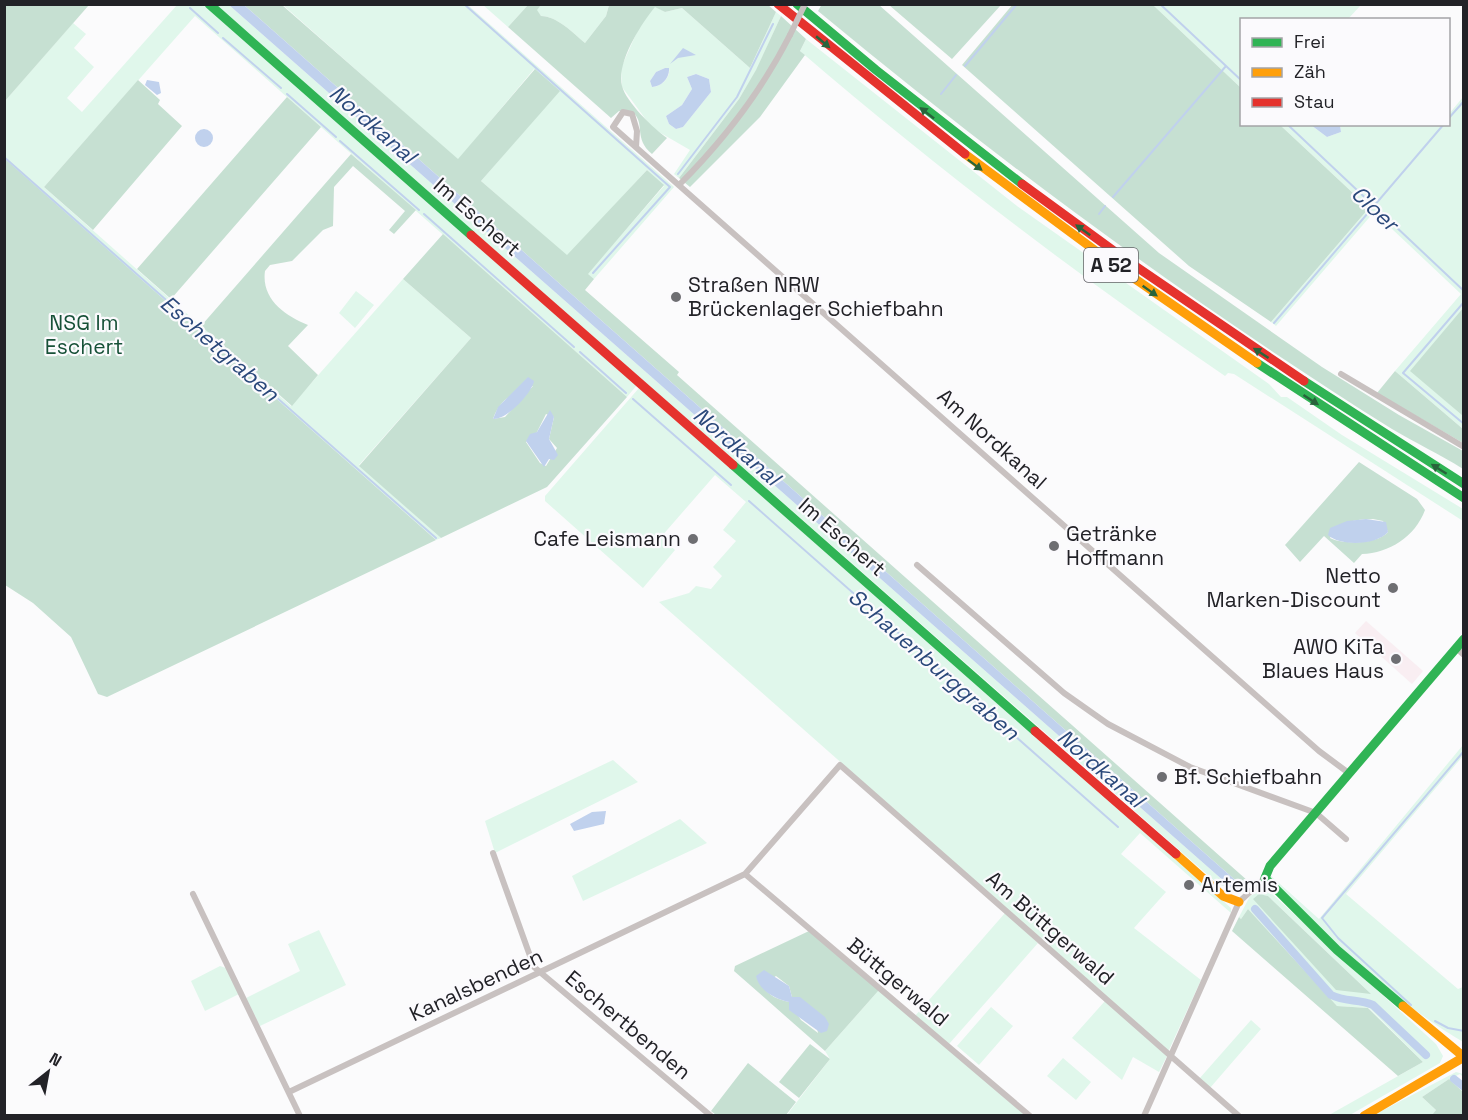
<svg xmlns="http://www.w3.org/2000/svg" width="1468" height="1120" font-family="'Space Grotesk',sans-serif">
  <rect width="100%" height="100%" fill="#fbfbfc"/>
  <!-- education -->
  <path fill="#f9eef2" d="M1366,621L1423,671L1412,684L1355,633Z"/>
  <!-- green -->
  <path fill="#e0f7eb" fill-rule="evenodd" d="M609,4L606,16L585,43C573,33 557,16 541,16L536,10L541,5Z
    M177,5H204L637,385L627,397L195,16L44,187L291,406L403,279L471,338L359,465L441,538L436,540L197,329L5,545V101L73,23L86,34L74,48L94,67L67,98L82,112Z
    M215,5H229L1234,890L1218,884Z
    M283,5H468L674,187L594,279L587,274L664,186L647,170L567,256L481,181L559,91L534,69L458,160Z
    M483,5H528L508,27Z
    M1153,5H1361L1348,19L1242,20L1241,88Z
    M655,6L665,12L682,8L750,68L776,12L781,16L756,71L739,99L679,178L674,174L690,150L652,128L622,87L621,68L640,25ZM665,68H669C671,77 661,87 652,87L650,81L656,72ZM696,74L709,79L711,92L683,127L676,129L669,124L666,116L682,105L692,89L687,77Z
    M806,39L1017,206L1269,384L1281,397H1287L1342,435L1463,509V521L1234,374L1228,373L1225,376C1078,276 935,167 800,51Z
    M1463,97V308L1411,371L1463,416V429L1395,371L1461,294L1374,212L1276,326L1271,322L1369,208L1280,125H1311L1327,137L1341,132L1340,125L1448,124L1449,114Z
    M356,291L374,305L355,328L339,313Z
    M639,388L1231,908V913L1140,833L1121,854L1166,892L1134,928L1201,980L1169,1050H1167L659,602L689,593L696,586L711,589L722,576L713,567L736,541L723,530L746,502L715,475L661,537L675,550L643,588L545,501V496Z
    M1463,745V756L1346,894L1458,989L1463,987V1042C1391,999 1331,940 1271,880L1270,875L1319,919Z
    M613,760L638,782L495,853L485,821Z
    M680,819L707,843L583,901L572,876Z
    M1262,889L1269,891L1436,1044L1443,1056L1440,1063L1350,1115H1329L1423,1062L1369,1008L1337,1006L1248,909L1241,919L1239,917L1250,896ZM1259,894L1268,896L1370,993Z
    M1005,913L1038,943L949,1044L915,1016Z
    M319,930L346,985L260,1026L246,998L300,971L288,944Z
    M220,966L226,968L239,994L205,1011L191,981Z
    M879,990L1026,1116H786L830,1059L825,1051Z
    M1105,1001L1167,1056L1159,1072L1133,1057L1122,1080L1072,1038Z
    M991,1007L1013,1026L979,1065L957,1046Z
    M1251,1020L1261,1029L1210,1088L1199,1079Z
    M1063,1058L1091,1082L1076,1100L1047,1076Z
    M1456,1072L1463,1074V1077L1460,1074L1456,1076L1463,1083V1092L1449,1079L1422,1097L1436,1110L1432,1115L1372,1116Z"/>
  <!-- forest -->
  <path fill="#c6e0d2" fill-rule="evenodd" d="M5,4L89,5L5,101L4,5Z
    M767,4L776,12L750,68L682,8L665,12L655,7C641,24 616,63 622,86C626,102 654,129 667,138L652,154C633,138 646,125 633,112L619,111L611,118L508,27L528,5H541L537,10L541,16C557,16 573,33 585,43L606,16L609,5Z
    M822,4L879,5L1159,253L1322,367L1399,415L1463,451V469C1440,454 1415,443 1392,429C1191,303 1000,162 818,11Z
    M1013,4L1153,5L1241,88L1242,124L1280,125L1369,208L1271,322L1189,266L962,65Z
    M244,5H282L458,159L535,69L560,91L481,181L567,255L647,170L664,185L588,274L594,279L585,290L679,372L677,375L1248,881L1243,887Z
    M889,5H1001L952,59Z
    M781,16L806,39L800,51L805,55L760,117L690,187L679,178L739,99L756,70Z
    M138,80L160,100L158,104L182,126L93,230L44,187Z
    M287,97L321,127L171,299L137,269Z
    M351,154L416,210L394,234L389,230L405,211L353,166L334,187L333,226L323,230L292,261L270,265L265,271C261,299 285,316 308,325L288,346L318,375L292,406L201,326Z
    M4,159H5L436,540L107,697L98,694L71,637L33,603L5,585Z
    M443,234L627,397L547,487L441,538L359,466L471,338L403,279ZM533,386L505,417L493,419C500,399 513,393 533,386ZM546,414L554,417L549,439L557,448L546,466L540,463L526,442L537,432Z
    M1463,308V416L1410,371Z
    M1395,371L1463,429V443L1377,393Z
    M1359,462L1417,499L1425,510C1415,537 1389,553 1362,554L1354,563L1324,536L1300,562L1285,545ZM1373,519L1383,521L1388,532C1378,544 1344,545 1330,538C1341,520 1354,520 1373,519Z
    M1259,894L1268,896L1371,994L1336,990L1253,899Z
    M1248,909L1337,1006L1368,1008L1423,1062L1398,1076L1232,931L1239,917L1241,919Z
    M809,931L879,990L825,1051L734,971L735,966ZM776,976L789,986L792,997C816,1006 813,1009 818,1033L801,1020L789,1002C778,999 769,997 762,985Z
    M810,1044L830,1059L799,1098L779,1082Z
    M748,1063L796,1102L786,1115H716L711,1111Z
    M1449,1079L1463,1092V1115H1432L1436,1110L1422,1097Z"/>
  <!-- water -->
  <path fill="#c0d1ed" d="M229,5H244L1243,887L1234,890Z
    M683,48L696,55L678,58L670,64Z
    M665,68H669C670,78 661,87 652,87L650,81L656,72Z
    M696,74L709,79L711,92L683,127L676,129L669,124L666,116L682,105L692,89L687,77Z
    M147,80L159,82L161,93L157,95L145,85Z
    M1311,125H1340L1341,132L1327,137Z
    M195 138a9 9 0 1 1 18 0a9 9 0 1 1-18 0Z
    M528,377L534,381C532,393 507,420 493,419L498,407Z
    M550,410L554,417L549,439L558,455L554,460L549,459L544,467L526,441L530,434L537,432Z
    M1366,519L1386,522L1388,532C1377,545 1341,547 1328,535L1330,528L1347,521Z
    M606,811L604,824L574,831L570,824L592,812Z
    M764,970L789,986L792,997H800L825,1017L829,1024L827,1031L821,1033L789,1010V1002C776,999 759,991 756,976Z"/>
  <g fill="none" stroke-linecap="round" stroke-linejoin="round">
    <!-- stream -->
    <path stroke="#c0d1ed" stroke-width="2" d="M464,4L670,187L593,273
      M1160,4L1242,81
      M190,8L218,33
      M223,38L281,88
      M965,66L1017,4
      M287,94L336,137
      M941,94L956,75
      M1448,119L1464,101
      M1287,124L1464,291
      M340,141L419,210
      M4,157L436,538
      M678,174L737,97L773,24
      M1113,197L1226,66
      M424,214L574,347
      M1099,214L1105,206
      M1464,302L1403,373L1464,424
      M1274,323L1444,124
      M580,352L626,393
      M633,399L731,485
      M749,501L1118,827
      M1411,1005L1338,938L1322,918L1464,751
      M1435,1021L1448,1028L1464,1031"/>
    <!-- canal -->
    <path stroke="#c0d1ed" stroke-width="8" d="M1255,909L1331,995C1345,1002 1359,999 1373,1005L1426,1055
      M1454,1079L1464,1087"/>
    <!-- street -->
    <path stroke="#c8c1c0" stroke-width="6" d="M636,147L637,131L632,114L623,112L613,127L1319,751L1350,774
      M679,185C724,140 761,92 790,35
      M1341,374L1464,447
      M917,565L1064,693L1108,724L1190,767L1316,813L1346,839
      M1456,648L1464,655
      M493,853L534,967L711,1116
      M745,874L1030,1116
      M193,894L300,1116
      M289,1092L745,874L840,765L1239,1116
      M1144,1116L1239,902L1265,878"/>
    <!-- fast -->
    <path stroke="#30b455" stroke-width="9" d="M209,4L471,235
      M797,4L876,70L1022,184
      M1257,363L1464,498
      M1304,381L1464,484
      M733,465L1035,731
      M1403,1006L1337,950L1265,878L1270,866L1464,639"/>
    <!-- slow -->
    <path stroke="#ff9f0a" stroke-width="9" d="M965,154L1112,263L1257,363
      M1176,854L1223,896L1239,902
      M1403,1006L1464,1057
      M1364,1116L1464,1057"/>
    <!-- jam -->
    <path stroke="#e5322d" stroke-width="9" d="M778,4L965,154
      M1022,184L1122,257L1304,381
      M471,235L733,465
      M1035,731L1176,854"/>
    <!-- street-bridge -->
    <path stroke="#c8c1c0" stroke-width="6" d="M790,35L805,4"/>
  </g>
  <!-- one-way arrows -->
  <defs><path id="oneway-solid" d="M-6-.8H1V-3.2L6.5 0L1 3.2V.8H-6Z" transform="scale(1.5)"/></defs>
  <g fill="#28643c">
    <use href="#oneway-solid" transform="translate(823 42) rotate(40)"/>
    <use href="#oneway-solid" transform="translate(927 113) rotate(-142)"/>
    <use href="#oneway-solid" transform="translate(975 165) rotate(37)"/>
    <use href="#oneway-solid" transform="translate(1083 230) rotate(-144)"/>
    <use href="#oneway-solid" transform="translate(1150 291) rotate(35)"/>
    <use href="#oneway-solid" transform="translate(1261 353) rotate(-147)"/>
    <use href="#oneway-solid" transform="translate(1311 400) rotate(33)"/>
    <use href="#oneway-solid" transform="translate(1439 469) rotate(-148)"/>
  </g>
  <!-- markers -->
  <g fill="#6e6e72" stroke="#fbfafd" stroke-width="2">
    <circle cx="676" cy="297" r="6"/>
    <circle cx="693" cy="539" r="6"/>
    <circle cx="1054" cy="546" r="6"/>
    <circle cx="1393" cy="588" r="6"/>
    <circle cx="1396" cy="659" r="6"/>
    <circle cx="1162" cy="777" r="6"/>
    <circle cx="1189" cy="885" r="6"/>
  </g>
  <g text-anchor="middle" stroke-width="4.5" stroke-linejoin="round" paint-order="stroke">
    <!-- shield labels -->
    <rect fill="#fbfafd" stroke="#636367" stroke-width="1.5" x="1084" y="248" width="54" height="34" rx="4.5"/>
    <g font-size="20" font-weight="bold" fill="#222227">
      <text x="1111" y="272">A 52</text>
    </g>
    <!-- street labels -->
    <g font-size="21" fill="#222227" stroke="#fbfafd">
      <text transform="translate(477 217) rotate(41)" y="7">Im Eschert</text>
      <text transform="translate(992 439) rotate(42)" y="7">Am Nordkanal</text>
      <text transform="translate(842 537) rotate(41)" y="7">Im Eschert</text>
      <text transform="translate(1050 928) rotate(41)" y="7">Am Büttgerwald</text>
      <text transform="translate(898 982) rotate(40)" y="7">Büttgerwald</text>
      <text transform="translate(476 985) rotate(-25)" y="7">Kanalsbenden</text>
      <text transform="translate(628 1025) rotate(40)" y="7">Eschertbenden</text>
    </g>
    <!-- poi labels -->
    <g font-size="21" fill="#222227" stroke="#fbfafd" text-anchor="start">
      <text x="688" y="292">Straßen NRW<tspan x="688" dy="24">Brückenlager Schiefbahn</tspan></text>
      <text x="1066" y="541">Getränke<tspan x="1066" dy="24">Hoffmann</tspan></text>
      <text x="681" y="546" text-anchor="end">Cafe Leismann</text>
      <text x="1381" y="583" text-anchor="end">Netto<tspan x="1381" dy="24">Marken-Discount</tspan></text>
      <text x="1384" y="654" text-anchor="end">AWO KiTa<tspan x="1384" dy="24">Blaues Haus</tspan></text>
      <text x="1174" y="784">Bf. Schiefbahn</text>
      <text x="1201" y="892">Artemis</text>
    </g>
    <!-- park labels -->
    <g font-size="21" fill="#175138" stroke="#fbfafd">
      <text x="84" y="330">NSG Im<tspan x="84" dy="24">Eschert</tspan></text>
    </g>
    <!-- water labels -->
    <g font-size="22" font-style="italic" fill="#2a487a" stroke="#fbfafd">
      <text transform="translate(373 124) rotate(41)" y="8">Nordkanal</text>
      <text transform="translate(1375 208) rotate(43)" y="8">Cloer</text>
      <text transform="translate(220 348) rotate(41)" y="8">Eschetgraben</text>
      <text transform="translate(737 446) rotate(41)" y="8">Nordkanal</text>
      <text transform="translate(934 664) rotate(41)" y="8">Schauenburggraben</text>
      <text transform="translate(1101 768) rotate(41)" y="8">Nordkanal</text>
    </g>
  </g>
  <!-- border -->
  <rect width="1468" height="1120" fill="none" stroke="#222227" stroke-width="12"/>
  <!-- legend -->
  <rect x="1240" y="18" width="210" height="108" fill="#fbfafd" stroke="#a4a4a7" stroke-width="1.5"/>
  <rect x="1252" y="38" width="30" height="9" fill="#30b455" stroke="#a4a4a7" stroke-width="1.5"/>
  <text x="1294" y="48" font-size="18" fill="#222227">Frei</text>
  <rect x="1252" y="68" width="30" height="9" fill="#ff9f0a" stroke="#a4a4a7" stroke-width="1.5"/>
  <text x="1294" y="78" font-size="18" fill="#222227">Zäh</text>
  <rect x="1252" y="98" width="30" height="9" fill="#e5322d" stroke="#a4a4a7" stroke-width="1.5"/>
  <text x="1294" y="108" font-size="18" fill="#222227">Stau</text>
  <!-- north arrow -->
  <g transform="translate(48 1072) rotate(31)" stroke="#fbfafd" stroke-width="4.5" paint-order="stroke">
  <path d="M0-4.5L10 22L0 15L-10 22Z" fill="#222227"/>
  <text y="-9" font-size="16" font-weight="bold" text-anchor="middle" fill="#222227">N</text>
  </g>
</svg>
